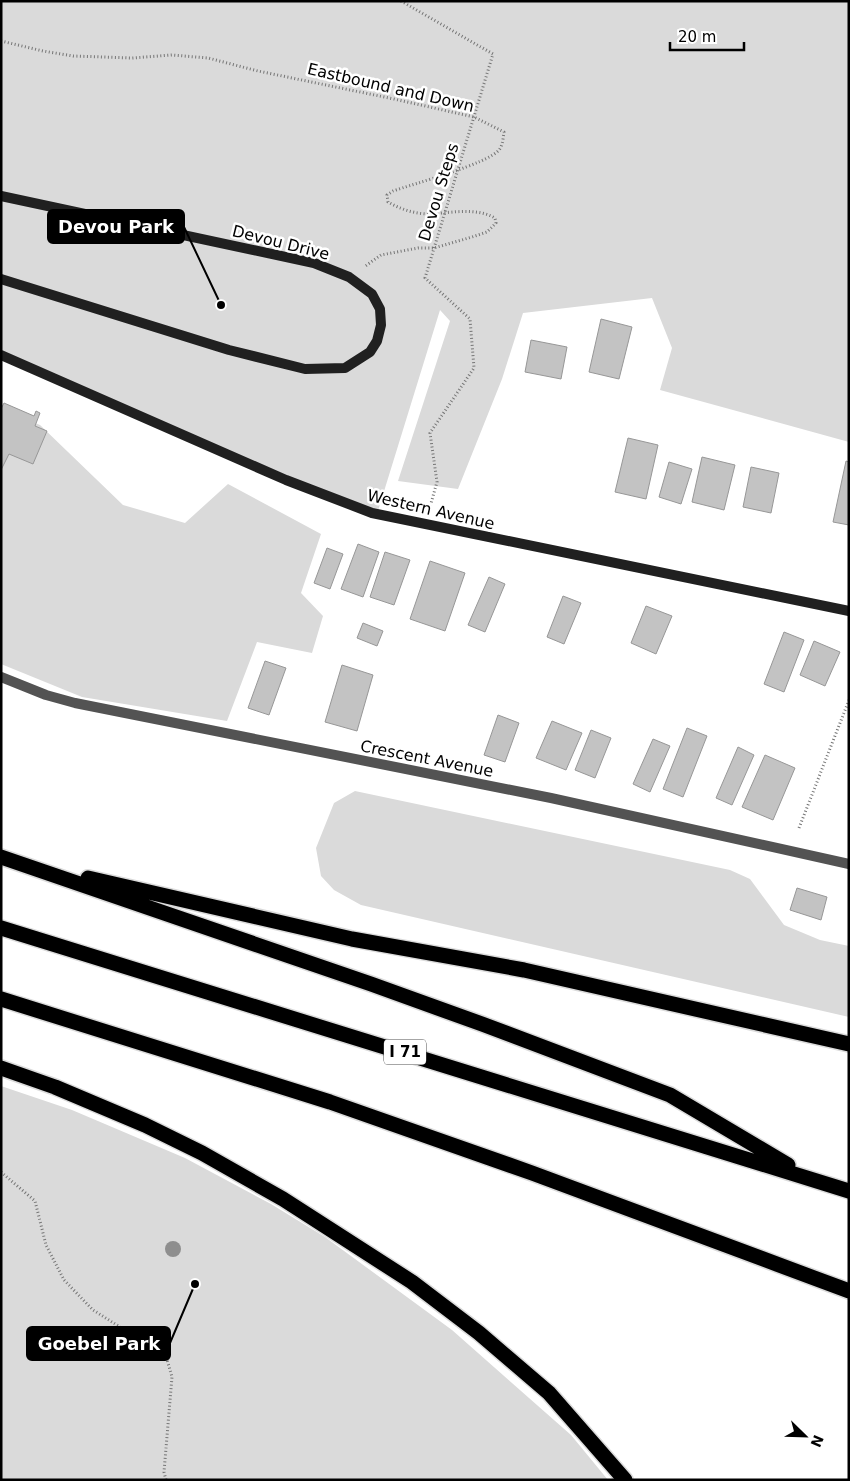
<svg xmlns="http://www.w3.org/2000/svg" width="850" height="1481" font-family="'DejaVu Sans',sans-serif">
  <rect width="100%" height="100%" fill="#fff"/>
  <!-- green -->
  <path fill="#dadada" d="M1,1H849V442L660,390L672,348L652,298L523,313L502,379L458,489L398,481L450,321L440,310L377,514L1,355Z
    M1,409L40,425L123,505L185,523L228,484L321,534L301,593L323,616L312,653L257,642L227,721L82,697L1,664Z
    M355,791L730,870L750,879L784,925L820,940L849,946V1017L361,905L334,890L321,876L316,848L334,803Z
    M1,1086L72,1110L185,1158L271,1204L325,1237L452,1330L571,1435L608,1480H1Z"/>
  <!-- building -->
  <path fill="#c3c3c3" stroke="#979797" d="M601,319L632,327L619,379L589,372Z
    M531,340L567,347L561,379L525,372Z
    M4,403L34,416L36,411L40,413L35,426L47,431L33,464L9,454L1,470V409Z
    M628,438L658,445L646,499L615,492Z
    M702,457L735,465L724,510L692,502Z
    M846,461L849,462V525L833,522Z
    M669,462L692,469L681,504L659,497Z
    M751,467L779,473L771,513L743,507Z
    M358,544L379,552L363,597L341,589Z
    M327,548L343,554L330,589L314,583Z
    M385,552L410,560L394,605L370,597Z
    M430,561L465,573L445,631L410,619Z
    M489,577L505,584L485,632L468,625Z
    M563,596L581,603L564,644L547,637Z
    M646,606L672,616L656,654L631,643Z
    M363,623L383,631L377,646L357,638Z
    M784,632L804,640L784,692L764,684Z
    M814,641L840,652L825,686L800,675Z
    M265,661L286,668L269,715L248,708Z
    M342,665L373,675L357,731L325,722Z
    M498,715L519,723L505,762L484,755Z
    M552,721L582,733L566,770L536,758Z
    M687,728L707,736L683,797L663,789Z
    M591,730L611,738L595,778L575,770Z
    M653,739L670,746L650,792L633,784Z
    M738,747L754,755L732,805L716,798Z
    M765,755L795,768L773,820L742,807Z
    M797,888L827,897L821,920L790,910Z"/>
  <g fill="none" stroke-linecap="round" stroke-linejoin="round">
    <defs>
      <path id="highway" d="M1,857L371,984L482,1024L670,1095L788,1165
        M88,878L352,939L524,970L849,1044
        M1,928L849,1191
        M1,999L330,1102L532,1173L849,1291
        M1,1068L55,1087L145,1125L202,1153L283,1199L412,1282L479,1333L549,1393L625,1480"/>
    </defs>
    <!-- highway casing -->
    <use href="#highway" stroke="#dbdbdb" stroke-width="18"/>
    <!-- path -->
    <path stroke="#757575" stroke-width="3" stroke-dasharray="1 2.5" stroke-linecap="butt" d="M401,1L493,54L425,278L470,319L474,368L430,433L437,482L430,507
      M1,41L43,51L73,56L132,58L172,55L208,58L258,71L394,99L474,117L504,132C503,138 503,145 499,150C487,164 413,184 393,191L387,195L388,202C400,209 415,214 429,214C450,213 476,207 495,218L496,223L487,232L472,237L434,248H418L381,255L364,267
      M799,828L849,700
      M1,1172L35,1201L46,1245L64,1280L93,1310L166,1356L172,1377L164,1472L166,1480"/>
    <!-- street -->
    <path stroke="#535353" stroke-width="10" d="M1,677L46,695L75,703L551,798L849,864"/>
    <!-- secondary -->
    <path stroke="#202020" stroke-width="10" d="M1,196L314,263L349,277L372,294L380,309L381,325L377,341L370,352L345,368L305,369L229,350L1,279
      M1,355L286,480L372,513L849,611"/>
    <!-- highway -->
    <use href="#highway" stroke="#000" stroke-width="15"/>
  </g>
  <!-- trees -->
  <circle fill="#8e8e8e" cx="173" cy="1249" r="8"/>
  <g text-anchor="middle" stroke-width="5" stroke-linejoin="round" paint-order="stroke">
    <!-- shield labels -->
    <rect fill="#fff" stroke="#4c4c4c" stroke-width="1" x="384" y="1039.5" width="42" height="25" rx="4"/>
    <g font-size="15" font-weight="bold" fill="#000">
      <text x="405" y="1057">I 71</text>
    </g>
    <!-- street labels -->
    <g font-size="16" fill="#000" stroke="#fff">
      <text transform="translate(391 87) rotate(13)" y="6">Eastbound and Down</text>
      <text transform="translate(438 192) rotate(-73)" y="6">Devou Steps</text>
      <text transform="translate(281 242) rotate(14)" y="6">Devou Drive</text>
      <text transform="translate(431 509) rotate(13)" y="6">Western Avenue</text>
      <text transform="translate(427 758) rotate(11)" y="6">Crescent Avenue</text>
    </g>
  </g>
  <!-- callouts -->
  <path fill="none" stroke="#000" stroke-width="2" d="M221 305L184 227M195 1284L170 1343"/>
  <g fill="#000" stroke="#fff" stroke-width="2">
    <circle cx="221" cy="305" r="5"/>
    <circle cx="195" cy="1284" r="5"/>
  </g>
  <g fill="#000" stroke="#000" stroke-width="2">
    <rect x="48" y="210" width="136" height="33" rx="5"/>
    <rect x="27" y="1327" width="143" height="33" rx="5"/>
  </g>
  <g font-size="18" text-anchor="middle" font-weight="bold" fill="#fff">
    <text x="116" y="233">Devou Park</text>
    <text x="99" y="1350">Goebel Park</text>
  </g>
  <!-- border -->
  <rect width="850" height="1481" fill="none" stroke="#000000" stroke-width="5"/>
  <!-- north arrow -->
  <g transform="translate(805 1436) rotate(113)" stroke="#ffffff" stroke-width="4" paint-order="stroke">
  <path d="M0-4L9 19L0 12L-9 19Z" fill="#000000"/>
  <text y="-8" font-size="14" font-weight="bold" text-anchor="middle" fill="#000000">N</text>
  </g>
  <!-- scale -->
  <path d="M670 42v8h74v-8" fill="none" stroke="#000000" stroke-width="2.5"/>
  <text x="678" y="42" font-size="15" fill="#000000" stroke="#ffffff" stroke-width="4" paint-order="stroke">20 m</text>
</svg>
